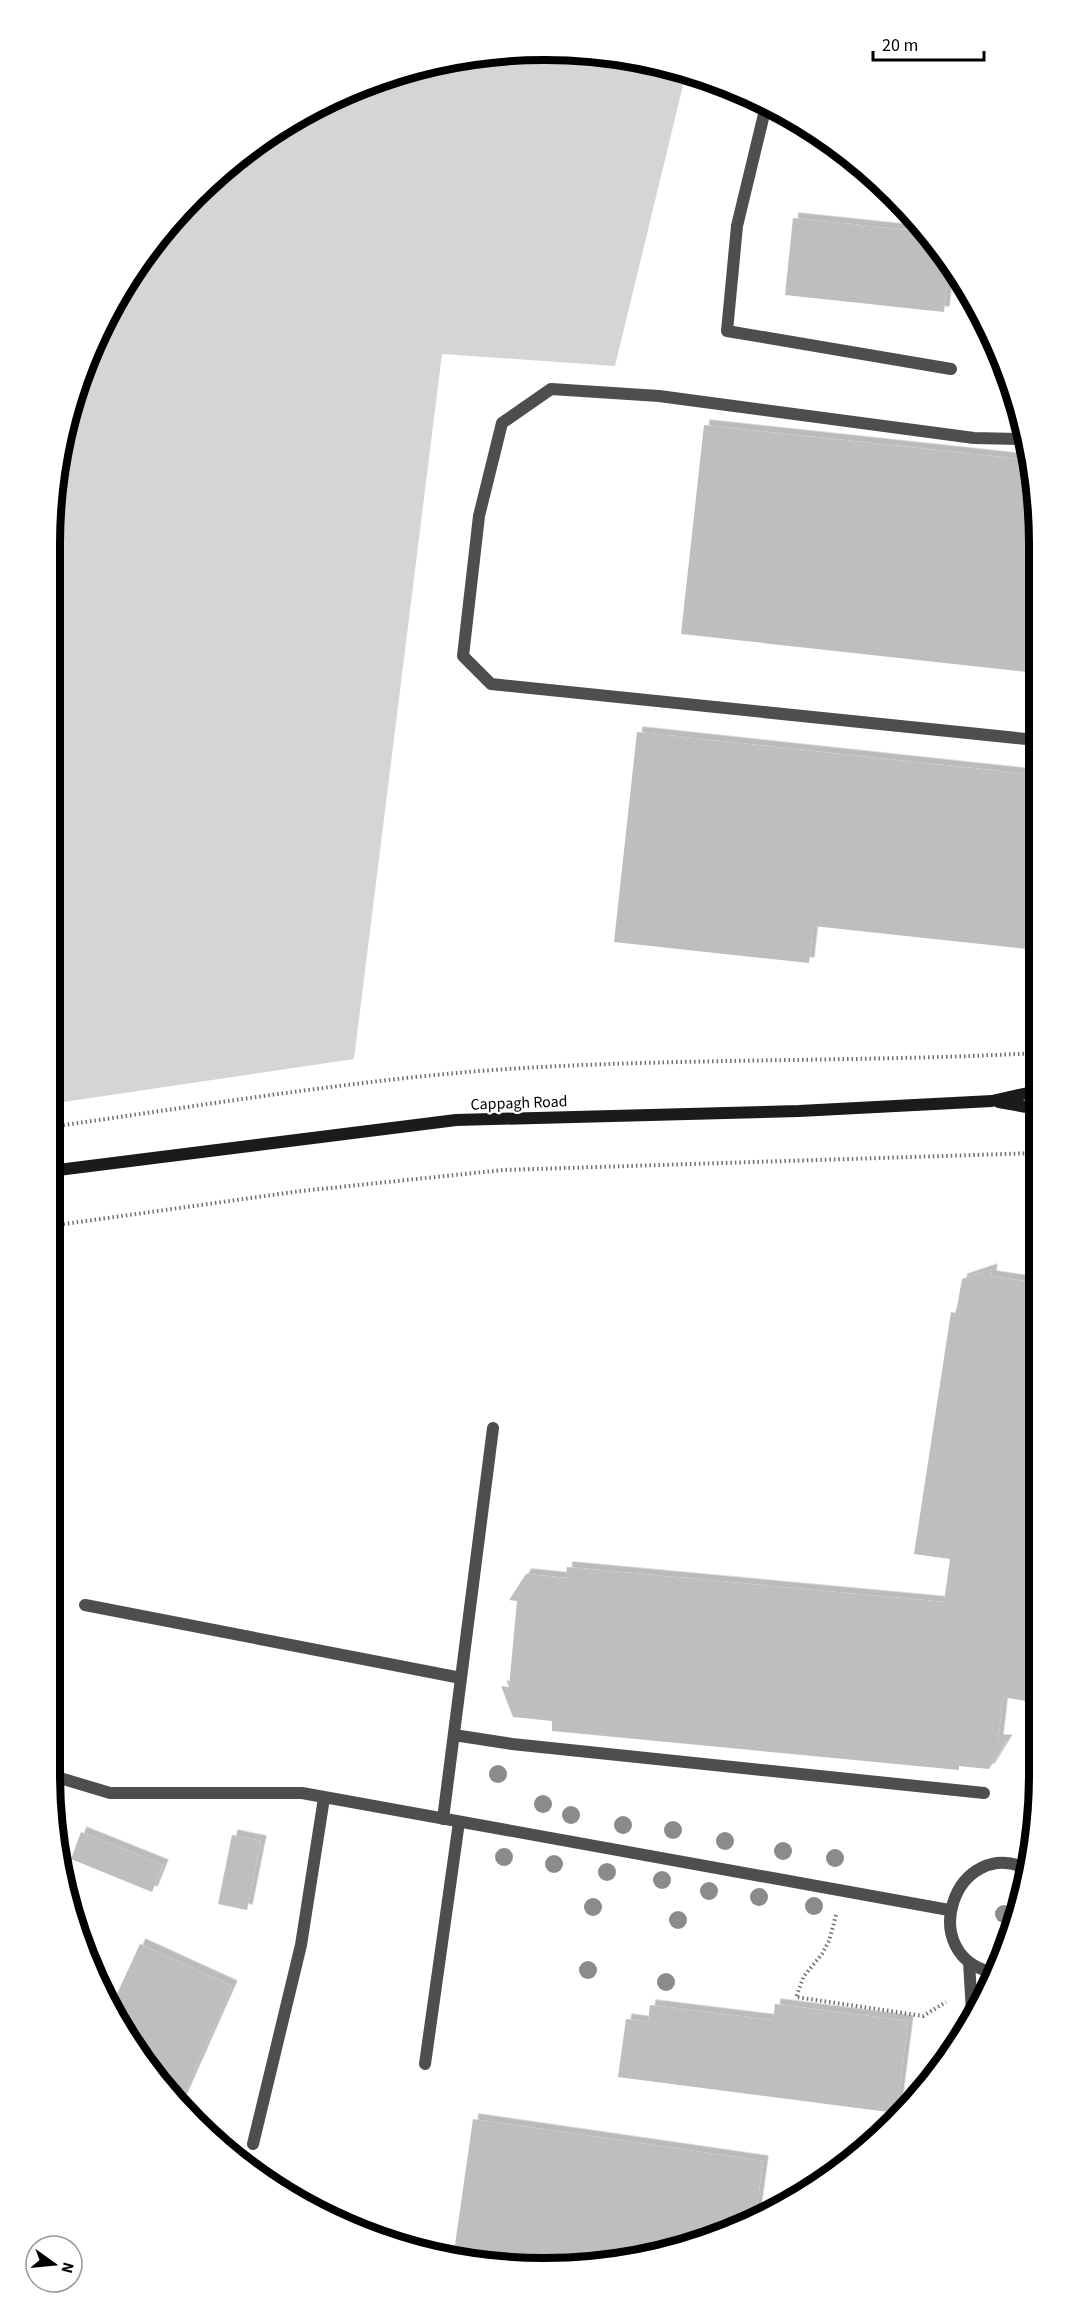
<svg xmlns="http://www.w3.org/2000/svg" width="1089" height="2318" font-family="'Source Sans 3',sans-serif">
  <defs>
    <filter id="shadow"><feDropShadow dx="5.5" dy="-5.5" stdDeviation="0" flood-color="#0004"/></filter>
  </defs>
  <rect width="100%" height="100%" fill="#fff"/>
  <!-- green -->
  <path fill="#d5d5d5" d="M544,50L641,59L686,73L615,366L442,354L354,1059L50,1104V544L59,448L87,355L133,270L194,195L269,133L355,87L448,59Z"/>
  <!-- building -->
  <path fill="#bebebe" filter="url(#shadow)" d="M793,218L926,232L937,243L949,264L944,312L785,295Z
    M704,425L1030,460L1035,480L1036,673L681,634Z
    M637,732L1036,775L1037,950L813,926L809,963L614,942Z
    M992,1269L991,1276L1038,1283L1039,1612L1033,1611L1025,1701L1003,1697L998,1740H1007L989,1769L959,1766V1770L552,1731V1721L513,1717L501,1686L509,1687L517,1601L509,1600L526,1574L566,1578L567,1567L944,1602L950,1559L914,1554L951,1312L956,1313L962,1279Z
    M81,1832L163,1865L152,1892L71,1859Z
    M232,1835L261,1841L247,1910L218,1904Z
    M140,1944L232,1986L179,2105L172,2100L116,2021L110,2009Z
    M775,2004L908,2021L896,2113L618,2077L626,2019L648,2022L650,2005L773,2020Z
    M473,2119L763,2161L755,2219L703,2242L609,2264L453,2259Z"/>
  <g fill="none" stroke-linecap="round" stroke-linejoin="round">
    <!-- path -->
    <path stroke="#707070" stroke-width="4" stroke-dasharray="1.5 3" stroke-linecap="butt" d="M50,1127C192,1107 335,1083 479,1071C665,1057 851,1063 1037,1053
      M50,1226L301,1191L503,1170L1037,1153
      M836,1915L829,1941L822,1954L804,1976L796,1997L923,2016L946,2002"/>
    <!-- lane -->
    <path stroke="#4e4e4e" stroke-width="12" d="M766,106L737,226L727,331L951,369
      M1024,439L974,438L659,396L551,389L502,423L479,516L463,656L491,684L1036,740
      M85,1605L461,1678
      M454,1735L512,1744L984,1793
      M50,1775L110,1793H302L949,1910
      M443,1819L493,1428
      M969,1962L972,2012
      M996,1973C913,1959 954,1832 1030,1870
      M425,2064L459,1822
      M253,2144L301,1945L324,1798"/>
    <!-- secondary -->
    <path stroke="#1b1b1b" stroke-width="12" d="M999,1102L1037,1109
      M50,1171L456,1120L799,1111L992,1101L1037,1091"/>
  </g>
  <!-- trees -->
  <g fill="#8b8b8b">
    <circle cx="498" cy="1774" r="9"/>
    <circle cx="543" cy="1804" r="9"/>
    <circle cx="571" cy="1815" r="9"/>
    <circle cx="623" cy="1825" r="9"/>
    <circle cx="673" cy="1830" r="9"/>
    <circle cx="725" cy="1841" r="9"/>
    <circle cx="783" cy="1851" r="9"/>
    <circle cx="504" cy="1857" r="9"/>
    <circle cx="835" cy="1858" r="9"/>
    <circle cx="554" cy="1864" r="9"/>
    <circle cx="607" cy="1872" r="9"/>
    <circle cx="662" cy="1880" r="9"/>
    <circle cx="709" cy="1891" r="9"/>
    <circle cx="759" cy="1897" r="9"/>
    <circle cx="814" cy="1906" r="9"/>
    <circle cx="593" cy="1907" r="9"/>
    <circle cx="1004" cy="1914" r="9"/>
    <circle cx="678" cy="1920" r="9"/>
    <circle cx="588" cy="1970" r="9"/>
    <circle cx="666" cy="1982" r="9"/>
  </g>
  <g text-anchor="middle" stroke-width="4.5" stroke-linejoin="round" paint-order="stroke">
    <!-- street labels -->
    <g font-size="16" fill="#000" stroke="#fff">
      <text transform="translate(519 1102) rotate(-2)" y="6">Cappagh Road</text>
    </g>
  </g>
  <!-- crop -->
  <path d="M0 0H1089V2318H0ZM544 60H545A484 484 0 0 1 1029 544V1774A484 484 0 0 1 545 2258H544A484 484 0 0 1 60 1774V544A484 484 0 0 1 544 60Z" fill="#fff" fill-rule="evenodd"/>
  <path fill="none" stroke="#000" stroke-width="8" d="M544 60H545A484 484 0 0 1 1029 544V1774A484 484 0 0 1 545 2258H544A484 484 0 0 1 60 1774V544A484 484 0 0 1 544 60Z"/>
  <!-- north arrow -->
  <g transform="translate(54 2264) rotate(105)"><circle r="28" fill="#ffffff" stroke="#999999" stroke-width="1.5"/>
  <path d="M0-4.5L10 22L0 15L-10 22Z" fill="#000000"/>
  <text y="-9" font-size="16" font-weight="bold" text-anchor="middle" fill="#000000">N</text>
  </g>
  <!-- scale -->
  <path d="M873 51v9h111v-9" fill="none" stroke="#000000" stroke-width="3"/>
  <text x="882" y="51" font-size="18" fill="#000000" stroke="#ffffff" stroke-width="4.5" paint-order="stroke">20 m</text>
</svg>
